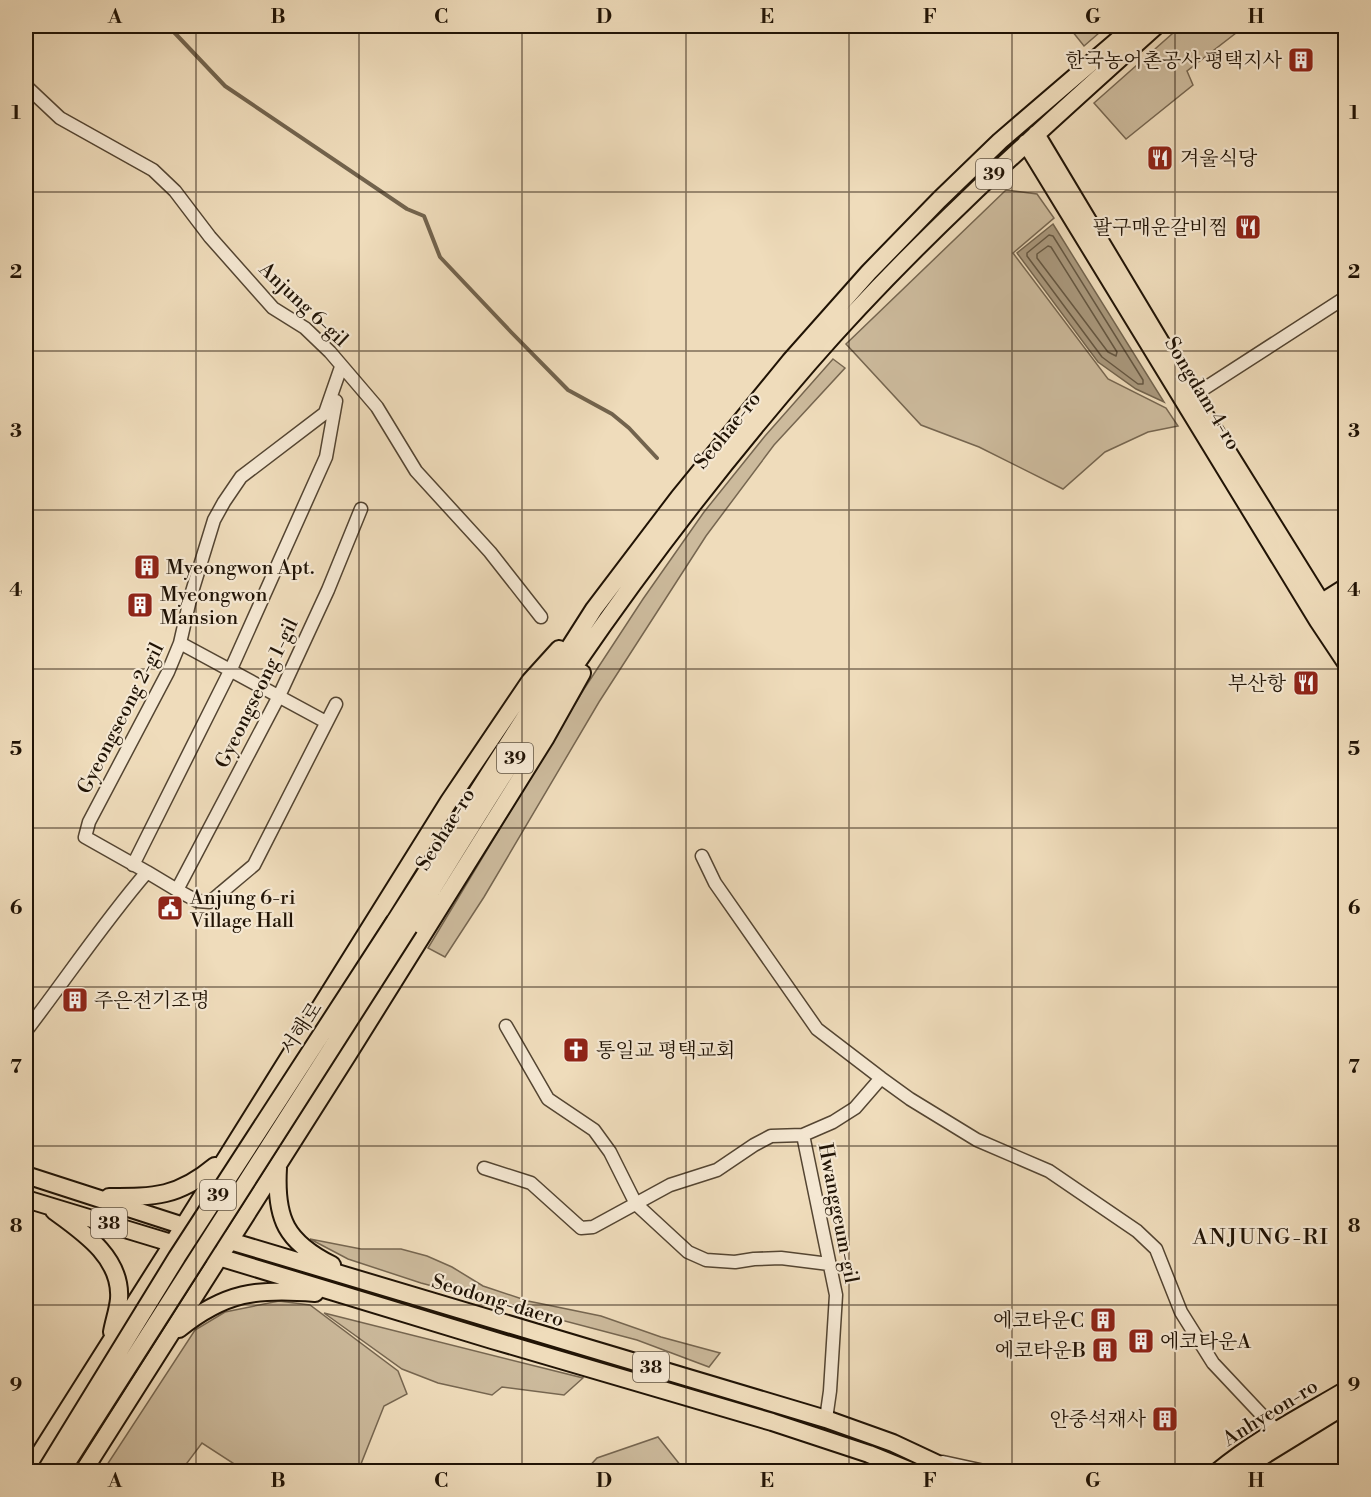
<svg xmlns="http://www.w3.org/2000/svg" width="1371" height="1497" font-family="'Libre Bodoni','Noto Serif KR',serif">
  <rect width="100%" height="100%" fill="#efdcbb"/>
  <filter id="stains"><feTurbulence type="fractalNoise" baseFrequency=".00333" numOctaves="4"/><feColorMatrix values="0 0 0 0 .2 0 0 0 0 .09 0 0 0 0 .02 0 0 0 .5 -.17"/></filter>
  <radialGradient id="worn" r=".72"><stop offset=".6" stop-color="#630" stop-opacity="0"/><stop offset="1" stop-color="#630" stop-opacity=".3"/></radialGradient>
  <!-- green -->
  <path fill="#ccba9c" stroke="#766650" stroke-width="1.5" d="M1068,26H1107L1084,46Z
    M1181,26H1245L1187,71L1193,85L1126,139L1094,103Z
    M1006,190L1037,194L1054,218L1013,253L1108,379L1166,408L1178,426L1148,432L1105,452L1063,489L979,447L921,425L846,344Z
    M833,359L845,368L774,445L706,536L599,702L484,897L445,957L428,948L584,689L643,599L704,512L765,436Z
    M310,1239L361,1249H401L427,1256L452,1267L483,1286L528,1301L601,1316L661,1337L720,1353L709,1367L637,1340L421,1283L348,1259Z
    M279,1301L310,1305L398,1371L407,1394L384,1406L359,1469L371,1471H245L202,1443L181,1471H103L195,1330L225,1312Z
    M324,1313L583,1378L564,1395L502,1387L492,1395L438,1383L402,1369Z
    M658,1437L685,1471H585L597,1458Z"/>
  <!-- water -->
  <path fill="#a9987d" stroke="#72634d" stroke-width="1.5" d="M1053,224L1164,402L1136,389L1098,362L1017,253Z"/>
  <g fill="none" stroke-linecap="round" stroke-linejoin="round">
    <!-- shore -->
    <path stroke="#645641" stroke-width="1.5" d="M1049,235L1053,236L1143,380V384H1138L1102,357L1027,256V253Z
      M1048,246L1051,247L1117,352L1116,356L1108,352L1037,258V254Z"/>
    <!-- stream -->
    <path stroke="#72634d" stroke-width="4" d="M165,26L171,29L225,86L407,209L424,216L440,257L511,332L568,390L612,414L629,428L657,458"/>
    <defs>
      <path id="minor" d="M26,86L60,118L153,170L175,191L210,237L273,308L305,328L330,352L377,407L416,471L490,552L541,617
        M1188,399L1346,297
        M180,643L326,722
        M702,856L715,883L817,1029L881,1078L910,1099L977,1140L1049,1171L1137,1231L1156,1249L1181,1312L1213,1363L1276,1430
        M133,865L231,669L326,457L336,401
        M147,872L85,837L89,822L168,672L180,643L191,595L214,520L224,502L241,477L325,413L341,367
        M177,890L197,901L210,902L254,865L336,704
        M506,1026L548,1099L594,1130L610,1152L636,1204L688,1252L706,1260L735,1262L754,1259L781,1258L829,1264
        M26,1031C66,979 103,923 147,872L177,890L279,696L328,590L361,509
        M803,1135L836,1295L830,1391L826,1419
        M484,1168L531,1183L581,1228L593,1227L670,1185L717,1170L754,1145L771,1136L803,1135L833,1122L855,1108L881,1078
        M943,1462L989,1472"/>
      <path id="major" d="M1036,134L1193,396L1346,642
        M1026,143L1318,621L1346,663
        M1311,609L1346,587
        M1319,621L1346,603
        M395,921L594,609L679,497L790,361L869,272L939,200L1000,141L1134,26
        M409,927C463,840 516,752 574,667C646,562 725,460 809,363C915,241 1036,134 1156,26
        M278,1168C275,1219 286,1242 332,1265
        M26,1175L193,1229
        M109,1197C155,1197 178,1197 215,1166
        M26,1199L181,1246
        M54,1211C83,1232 122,1258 119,1299C118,1310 114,1321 112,1332
        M220,1238L826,1419L893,1443L955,1472
        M212,1255L492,1340L772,1422L869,1454L913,1472
        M179,1329C225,1292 257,1288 315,1293
        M28,1472L173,1243L449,801L530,681L559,649
        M83,1472L349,1053L545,739L582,673
        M1217,1472C1257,1439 1302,1416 1346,1390
        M1237,1472L1346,1405"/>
    </defs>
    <!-- minor casing -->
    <use href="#minor" stroke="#544532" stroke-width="15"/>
    <!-- major casing -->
    <use href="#major" stroke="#201305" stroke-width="20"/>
    <!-- minor -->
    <use href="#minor" stroke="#f5e8d3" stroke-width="12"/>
    <!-- major -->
    <use href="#major" stroke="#efdcbb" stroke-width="16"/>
    <defs>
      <path id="major-bridge" d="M45,1472L177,1257L395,921
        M61,1472L409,927"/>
    </defs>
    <!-- major-bridge casing -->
    <use href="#major-bridge" stroke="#201305" stroke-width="20" stroke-linecap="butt"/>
    <!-- major-bridge -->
    <use href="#major-bridge" stroke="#efdcbb" stroke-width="16"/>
  </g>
  <!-- grid -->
  <path fill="none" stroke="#201305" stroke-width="1.5" stroke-opacity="0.55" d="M196,26V1472M359,26V1472M522,26V1472M686,26V1472M849,26V1472M1012,26V1472M1175,26V1472M26,192H1346M26,351H1346M26,510H1346M26,669H1346M26,828H1346M26,987H1346M26,1146H1346M26,1305H1346"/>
  <!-- icons -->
  <defs>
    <symbol id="building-square" viewBox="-11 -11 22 22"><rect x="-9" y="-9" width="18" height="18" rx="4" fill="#8f2418" stroke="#f5e8d3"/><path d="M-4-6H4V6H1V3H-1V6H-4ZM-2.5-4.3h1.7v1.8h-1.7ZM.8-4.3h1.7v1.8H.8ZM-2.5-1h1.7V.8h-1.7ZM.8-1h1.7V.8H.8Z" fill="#fff"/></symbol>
    <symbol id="restaurant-square" viewBox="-11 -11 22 22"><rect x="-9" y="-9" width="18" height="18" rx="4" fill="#8f2418" stroke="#f5e8d3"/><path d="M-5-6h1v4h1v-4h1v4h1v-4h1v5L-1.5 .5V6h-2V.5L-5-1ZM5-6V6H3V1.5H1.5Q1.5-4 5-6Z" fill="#fff"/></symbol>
    <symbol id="civic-square" viewBox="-11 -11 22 22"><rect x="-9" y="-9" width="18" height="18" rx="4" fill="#8f2418" stroke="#f5e8d3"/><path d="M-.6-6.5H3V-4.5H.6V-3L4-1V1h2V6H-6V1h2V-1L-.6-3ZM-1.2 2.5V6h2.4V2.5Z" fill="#fff"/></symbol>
    <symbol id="church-square" viewBox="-11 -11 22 22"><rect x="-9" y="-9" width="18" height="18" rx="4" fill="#8f2418" stroke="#f5e8d3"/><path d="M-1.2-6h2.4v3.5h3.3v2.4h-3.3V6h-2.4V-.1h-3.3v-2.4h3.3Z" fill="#fff"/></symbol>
  </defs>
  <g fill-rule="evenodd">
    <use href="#building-square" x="1286" y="45" width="30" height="30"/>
    <use href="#restaurant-square" x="1145" y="143" width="30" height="30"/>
    <use href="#restaurant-square" x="1233" y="212" width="30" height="30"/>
    <use href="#building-square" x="132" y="552" width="30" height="30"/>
    <use href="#building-square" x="125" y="590" width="30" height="30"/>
    <use href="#restaurant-square" x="1291" y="668" width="30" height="30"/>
    <use href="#civic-square" x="155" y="893" width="30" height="30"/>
    <use href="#building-square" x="60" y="985" width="30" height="30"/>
    <use href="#church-square" x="561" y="1035" width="30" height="30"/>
    <use href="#building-square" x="1088" y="1305" width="30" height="30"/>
    <use href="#building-square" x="1126" y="1326" width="30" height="30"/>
    <use href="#building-square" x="1090" y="1335" width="30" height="30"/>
    <use href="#building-square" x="1150" y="1404" width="30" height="30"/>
  </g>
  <g text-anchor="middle" stroke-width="4.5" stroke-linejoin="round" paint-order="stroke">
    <!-- shield labels -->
    <g fill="#f5e8d3" stroke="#605343" stroke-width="1.5">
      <rect x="976" y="159" width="36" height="30" rx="4.5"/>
      <rect x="497" y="743" width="36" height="30" rx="4.5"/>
      <rect x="200" y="1180" width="36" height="30" rx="4.5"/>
      <rect x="91" y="1208" width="36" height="30" rx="4.5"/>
      <rect x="633" y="1352" width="36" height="30" rx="4.5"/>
    </g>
    <g font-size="18" font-weight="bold" fill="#201305">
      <text x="994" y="180">39</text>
      <text x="515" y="764">39</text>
      <text x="218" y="1201">39</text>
      <text x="109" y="1229">38</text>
      <text x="651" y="1373">38</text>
    </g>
    <!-- poi labels -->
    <g font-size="20" fill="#201305" stroke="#f5e8d3" text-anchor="start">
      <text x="1282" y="67" text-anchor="end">한국농어촌공사 평택지사</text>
      <text x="1180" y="165">겨울식당</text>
      <text x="1228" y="234" text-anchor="end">팔구매운갈비찜</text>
      <text x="166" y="574">Myeongwon Apt.</text>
      <text x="160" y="601">Myeongwon<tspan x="160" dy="23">Mansion</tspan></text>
      <text x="1286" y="690" text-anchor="end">부산항</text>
      <text x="190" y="904">Anjung 6-ri<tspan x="190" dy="23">Village Hall</tspan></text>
      <text x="94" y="1007">주은전기조명</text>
      <text x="596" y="1057">통일교 평택교회</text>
      <text x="1084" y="1327" text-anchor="end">에코타운C</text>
      <text x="1160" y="1348">에코타운A</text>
      <text x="1086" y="1357" text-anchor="end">에코타운B</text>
      <text x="1146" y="1426" text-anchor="end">안중석재사</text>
    </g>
    <!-- street labels -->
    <g font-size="20" fill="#201305" stroke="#f5e8d3">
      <text transform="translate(304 304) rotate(43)" y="7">Anjung 6-gil</text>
      <text transform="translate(1203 393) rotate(59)" y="7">Songdam 4-ro</text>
      <text transform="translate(727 430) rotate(-51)" y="7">Seohae-ro</text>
      <text transform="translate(256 693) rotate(-64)" y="7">Gyeongseong 1-gil</text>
      <text transform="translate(120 718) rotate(-63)" y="7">Gyeongseong 2-gil</text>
      <text transform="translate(445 829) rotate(-58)" y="7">Seohae-ro</text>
      <text transform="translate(301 1028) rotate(-57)" y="7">서해로</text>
      <text transform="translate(839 1213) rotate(79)" y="7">Hwanggeum-gil</text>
      <text transform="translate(498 1300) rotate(17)" y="7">Seodong-daero</text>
      <text transform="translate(1270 1412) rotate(-32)" y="7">Anhyeon-ro</text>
    </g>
    <!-- quarter labels -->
    <g font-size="22" letter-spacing="1.5" fill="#201305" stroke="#f5e8d3">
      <text x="1261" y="1244">ANJUNG-RI</text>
    </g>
  </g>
  <!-- margin -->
  <rect width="1371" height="1497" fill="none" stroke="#efdcbb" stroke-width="66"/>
  <rect x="33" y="33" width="1305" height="1431" fill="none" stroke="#201305" stroke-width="2"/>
  <g font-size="20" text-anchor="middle" font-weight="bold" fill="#201305">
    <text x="115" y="23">A</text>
    <text x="278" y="23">B</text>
    <text x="441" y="23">C</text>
    <text x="604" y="23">D</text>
    <text x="767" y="23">E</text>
    <text x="930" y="23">F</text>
    <text x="1093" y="23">G</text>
    <text x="1256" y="23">H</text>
    <text x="16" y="119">1</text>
    <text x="1354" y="119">1</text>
    <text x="16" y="278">2</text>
    <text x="1354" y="278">2</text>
    <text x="16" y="437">3</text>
    <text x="1354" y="437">3</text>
    <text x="16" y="596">4</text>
    <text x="1354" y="596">4</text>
    <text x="16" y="755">5</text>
    <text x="1354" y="755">5</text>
    <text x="16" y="914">6</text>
    <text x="1354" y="914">6</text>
    <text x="16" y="1073">7</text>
    <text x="1354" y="1073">7</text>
    <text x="16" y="1232">8</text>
    <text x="1354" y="1232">8</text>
    <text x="16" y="1391">9</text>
    <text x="1354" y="1391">9</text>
    <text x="115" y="1487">A</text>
    <text x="278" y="1487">B</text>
    <text x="441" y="1487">C</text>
    <text x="604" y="1487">D</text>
    <text x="767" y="1487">E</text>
    <text x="930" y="1487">F</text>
    <text x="1093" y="1487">G</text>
    <text x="1256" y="1487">H</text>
  </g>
  <rect width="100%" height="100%" filter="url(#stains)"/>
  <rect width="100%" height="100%" fill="url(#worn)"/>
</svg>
